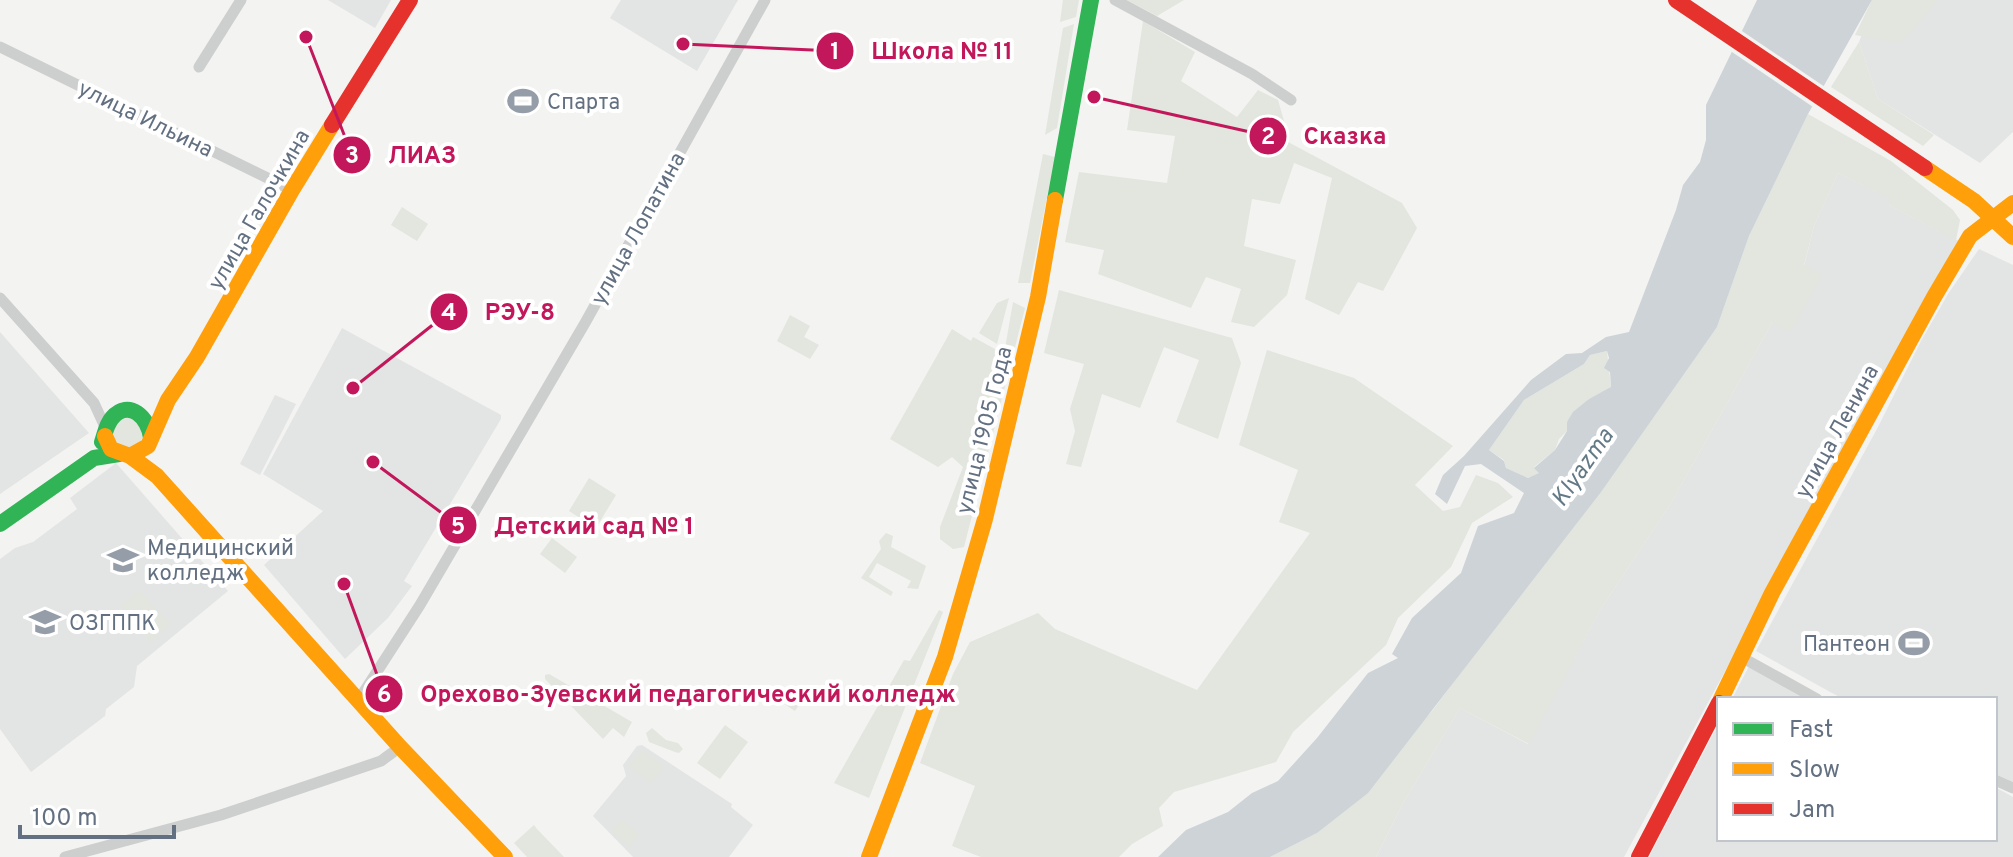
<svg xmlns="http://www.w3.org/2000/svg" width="2013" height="857" font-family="Overpass,sans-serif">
  <rect width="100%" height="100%" fill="#f3f3f1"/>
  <!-- built -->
  <path fill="#e3e5e4" d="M328,0H391L375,28Z
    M621,0H738L697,71L610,18Z
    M1875,0H2013V132L1980,163L1878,99L1859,42Z
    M1838,173L1892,199L1889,205L1959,241L1624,857H1376L1402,805L1460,708L1528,744L1600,610L1671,503L1804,266L1814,226Z
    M1979,249L2013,265V782L1995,774V699H1843L1756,651L1878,427L1921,341L1948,294Z
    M342,328L501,415V419L404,581L412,586L388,618L345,659L264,565L323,511L263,474Z
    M0,332L89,433L0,494Z
    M275,395L296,404L260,475L240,464Z
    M116,463L228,591L137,666L134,687L106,709L105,716L31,772L0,729V559L15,548L33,542L77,509L70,498Z
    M1749,666L1814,699H1732Z
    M1719,723V839H1995V787L2013,797V857H1649Z
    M642,745L732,804L731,807L753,825L729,857H633L593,816L626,776L623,765L637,746Z"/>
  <!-- green -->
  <path fill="#e2e6df" d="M1063,0H1079L1076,17L1060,22Z
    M1127,0H1184L1157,16Z
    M1872,0H1938L1900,43L1855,35Z
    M1143,21L1195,52L1181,81L1237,117L1258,90L1278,100L1284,121L1275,135L1402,203L1417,228L1383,291L1358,282L1339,315L1305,299L1332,178L1294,163L1280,204L1252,199L1244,246L1296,260L1287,295L1254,327L1231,322L1241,289L1206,277L1191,308L1098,274L1104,250L1065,242L1079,172L1167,183L1175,136L1127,130Z
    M1074,24L1057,128L1045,135L1063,28Z
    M1859,42L1878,99L1934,135L1923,146L1831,87Z
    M1808,114L1891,161L1953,210L1960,220L1956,240L1889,205L1891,199L1838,173L1814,226L1804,265L1822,275L1790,332L1772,323L1671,503L1600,610L1529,744L1460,708L1402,805L1376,857H1270L1317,833L1433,710L1717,327L1749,236Z
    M1043,154L1055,157L1030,283H1018Z
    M402,207L428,224L417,241L391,225Z
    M1059,290L1232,338L1241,363L1218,439L1176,422L1199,360L1164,347L1140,408L1102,394L1081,467L1066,464L1075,431L1070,409L1084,364L1044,353Z
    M1009,298L997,344L979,333L997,303Z
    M1013,302L1025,308L964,547L953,549L940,539V527L963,467L952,457L938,467L890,439L952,329L971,341L973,337L1004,354Z
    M790,315L810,326L804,337L819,345L810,359L777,341Z
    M1267,350L1354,378L1453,446L1415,485L1443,511L1460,507L1476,475L1498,483L1513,497L1472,523L1451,567L1398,618L1386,645L1293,732L1276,762L1174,792L1159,808L1163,826L1132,844L1119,857H981L952,846L975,786L920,763L953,674L970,642L1038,613L1055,629L1197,690L1310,533L1279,522L1298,470L1239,445Z
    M1607,351L1611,388L1589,399L1567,422V431L1559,439L1555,450L1534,467L1540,473L1528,478L1506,468L1504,460L1489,450L1524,400L1584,364L1590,355Z
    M113 433a15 15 0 1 1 30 0a15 15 0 1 1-30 0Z
    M589,478L616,495L596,528L569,511Z
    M886,533L893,536L891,547L926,566L918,589L907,588L911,581L877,563L869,577L893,592L891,596L861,578L881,549L879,541Z
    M552,538L577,557L565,573L540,554Z
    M139,590L170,624L151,642L120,607Z
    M939,610L943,612L869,798L834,783L904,660L910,661Z
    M549,674L632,722L624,737L613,728L603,739L545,679V675Z
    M789,687L804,697L795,711L780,701Z
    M725,725L748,742L720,779L697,763Z
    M652,728L666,740L678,743L683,749L679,753L675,752L649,742L646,733Z
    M642,750L664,767L651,783L629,766Z
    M621,820L640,834L629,847L611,831Z
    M534,825L537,829L564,857H527L514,843Z"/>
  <!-- water -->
  <path fill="#cdd3d7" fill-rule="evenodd" d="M1757,0H1872L1808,114L1749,236L1717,327L1601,492L1368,793L1317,833L1270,857H1158L1186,830L1228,812L1252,793L1278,781L1317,738L1368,673L1398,658L1392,654L1412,618L1461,573L1478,526L1514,513L1524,493L1481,464L1465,466L1447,504L1435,494L1443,475L1464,456L1531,380L1566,354L1582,353L1606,337L1629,332L1676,210L1683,185L1700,162L1706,140V105ZM1607,351L1609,358L1604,368L1610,372L1611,387L1589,399L1573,412L1567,422V431L1555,450L1534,468L1539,473L1528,478L1506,468L1504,461L1489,450L1524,400L1584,364L1590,355Z"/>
  <!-- pier -->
  <path fill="#f3f3f1" d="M1739,29L1828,89L1816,109L1729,50Z"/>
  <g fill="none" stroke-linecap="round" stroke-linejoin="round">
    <!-- street -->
    <path stroke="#cdcece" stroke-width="11" d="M1115,0L1252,74L1291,100
      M0,47L292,190
      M199,67L241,0
      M0,298L94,403L106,429
      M1743,658L1817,699
      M358,701L420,605L585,323L765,0
      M1995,780L2013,788
      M65,857L221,815L381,761L400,747"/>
    <!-- fast -->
    <path stroke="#30b455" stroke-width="16" d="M1055,200L1091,0
      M102,442C105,434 106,425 112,418C129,398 149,418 151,438
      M0,524L94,458L119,454"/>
    <!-- slow -->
    <path stroke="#ff9f0a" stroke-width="16" d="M1925,168L1974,201L2013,237
      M105,436L111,449L130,456L157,476L400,747L505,857
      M130,456L148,446L168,400L197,357L292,190L332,125
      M1721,699L1772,593L1934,297L1970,236L2013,203
      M869,857L945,657L985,519L1038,297L1055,200"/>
    <!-- jam -->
    <path stroke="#e5322d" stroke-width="16" d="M1676,0L1925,168
      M332,125L410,0
      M1639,857L1719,703"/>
  </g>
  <!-- icons -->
  <defs>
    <symbol id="stadium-bare" viewBox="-9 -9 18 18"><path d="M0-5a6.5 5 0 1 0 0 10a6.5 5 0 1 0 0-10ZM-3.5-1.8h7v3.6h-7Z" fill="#959ea8" stroke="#fff" stroke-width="2.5" paint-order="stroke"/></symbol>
    <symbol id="university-bare" viewBox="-9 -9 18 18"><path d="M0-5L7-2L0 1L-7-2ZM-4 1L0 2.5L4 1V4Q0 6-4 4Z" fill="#959ea8" stroke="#fff" stroke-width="2.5" paint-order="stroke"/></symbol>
  </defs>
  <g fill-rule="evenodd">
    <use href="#stadium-bare" x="501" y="79" width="44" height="44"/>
    <use href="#university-bare" x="101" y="538" width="44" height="44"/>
    <use href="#university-bare" x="23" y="600" width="44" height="44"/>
    <use href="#stadium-bare" x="1892" y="621" width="44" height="44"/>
  </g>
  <g text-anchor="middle" stroke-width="8" stroke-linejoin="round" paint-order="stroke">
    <!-- poi labels -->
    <g font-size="22" fill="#637081" stroke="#fff" text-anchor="start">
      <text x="547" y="109">Спарта</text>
      <text x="147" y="555">Медицинский<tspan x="147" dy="25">колледж</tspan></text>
      <text x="69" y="630">ОЗГППК</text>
      <text x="1890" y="651" text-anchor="end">Пантеон</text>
    </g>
    <!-- street labels -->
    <g font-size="22" fill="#637081" stroke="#fff">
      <text transform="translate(146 118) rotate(26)" y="8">улица Ильина</text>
      <text transform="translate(258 209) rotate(-60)" y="8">улица Галочкина</text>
      <text transform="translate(637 228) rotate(-61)" y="8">улица Лопатина</text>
      <text transform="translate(983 430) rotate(-76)" y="8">улица 1905 Года</text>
      <text transform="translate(1836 431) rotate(-61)" y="8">улица Ленина</text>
    </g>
    <!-- water labels -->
    <g font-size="24" font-style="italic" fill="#637985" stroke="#fff">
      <text transform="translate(1582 467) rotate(-55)" y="8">Klyazma</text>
    </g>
  </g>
  <!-- callouts -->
  <path fill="none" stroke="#c2185b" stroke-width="3" d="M683 44L835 51M1094 97L1268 136M306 37L352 155M353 388L449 312M373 462L458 525M344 584L384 694"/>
  <g fill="#c2185b" stroke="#fff" stroke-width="3">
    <circle cx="683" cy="44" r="8"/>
    <circle cx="1094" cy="97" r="8"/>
    <circle cx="306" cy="37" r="8"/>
    <circle cx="353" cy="388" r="8"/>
    <circle cx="373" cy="462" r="8"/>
    <circle cx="344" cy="584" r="8"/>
    <circle cx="835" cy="51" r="20"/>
    <circle cx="1268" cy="136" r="20"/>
    <circle cx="352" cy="155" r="20"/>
    <circle cx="449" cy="312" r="20"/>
    <circle cx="458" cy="525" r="20"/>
    <circle cx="384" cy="694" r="20"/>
  </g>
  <g font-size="24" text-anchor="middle" font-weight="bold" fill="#fff">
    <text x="835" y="59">1</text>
    <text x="1268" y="144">2</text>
    <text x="352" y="163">3</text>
    <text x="449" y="320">4</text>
    <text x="458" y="534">5</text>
    <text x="384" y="702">6</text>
  </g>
  <g font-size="24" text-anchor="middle" font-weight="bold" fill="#c2185b" stroke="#fff" stroke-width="8" stroke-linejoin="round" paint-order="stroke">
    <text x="942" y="59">Школа № 11</text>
    <text x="1345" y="144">Сказка</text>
    <text x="422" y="163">ЛИАЗ</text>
    <text x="520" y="320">РЭУ-8</text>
    <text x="594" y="534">Детский сад № 1</text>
    <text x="688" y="702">Орехово-Зуевский педагогический колледж</text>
  </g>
  <!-- legend -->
  <rect x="1717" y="697" width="280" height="144" fill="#ffffff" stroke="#c1c6cd" stroke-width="2"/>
  <rect x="1733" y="723" width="40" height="12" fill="#30b455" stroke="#c1c6cd" stroke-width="2"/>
  <text x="1789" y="737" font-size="24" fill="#637081">Fast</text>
  <rect x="1733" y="763" width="40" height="12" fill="#ff9f0a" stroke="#c1c6cd" stroke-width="2"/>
  <text x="1789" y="777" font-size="24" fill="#637081">Slow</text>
  <rect x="1733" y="803" width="40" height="12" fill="#e5322d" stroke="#c1c6cd" stroke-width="2"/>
  <text x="1789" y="817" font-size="24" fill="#637081">Jam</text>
  <!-- scale -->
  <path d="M20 825v12h154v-12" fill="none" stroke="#637081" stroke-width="4"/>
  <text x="32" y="825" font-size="24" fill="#637081" stroke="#ffffff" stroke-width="6" paint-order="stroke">100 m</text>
</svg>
